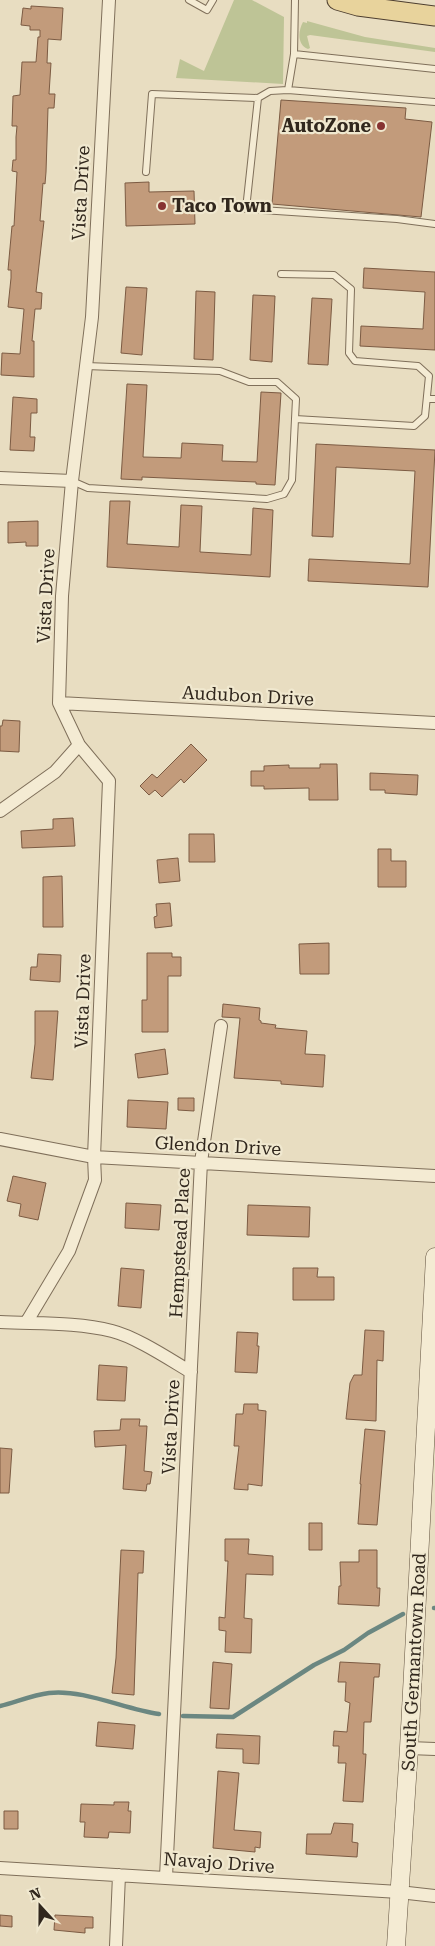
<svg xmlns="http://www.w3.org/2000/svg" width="435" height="1946" font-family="'Roboto Serif',serif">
  <rect width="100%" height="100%" fill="#e8ddc1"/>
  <!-- green -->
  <path fill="#bec496" d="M234,0H252L284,17L283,84L176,78L180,59L204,71Z
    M307,21L365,37L435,48V52L310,35L307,36L310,48L308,49C297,45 298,31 303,22L307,23Z"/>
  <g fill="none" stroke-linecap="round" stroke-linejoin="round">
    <!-- stream -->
    <path stroke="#6b8781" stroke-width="4.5" d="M434,1608H435
      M0,1706C16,1702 33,1695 49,1693C84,1689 124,1709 159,1714
      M183,1716L233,1717L314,1665L344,1650L368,1633L403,1614"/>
  </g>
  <!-- building -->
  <path fill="#c29b7b" stroke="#7c5b43" d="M31,6L63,8L61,40L48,39L47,63H51L49,94H55L54,108H48L46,172L45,184L43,183L40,221H44L36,292L42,293L41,309H35L32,341H34V377L1,375L2,353L20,354L24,309L8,307L11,278V270H8L12,226H14L17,172L12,171L13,160H16V137L17,126H12L13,96L20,95L22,62H36L38,37H40V30H30V26L21,25L23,8L31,9Z
    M281,100L406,108L405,119L432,122L421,217L272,204Z
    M149,182V192L194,191L195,224L126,226L125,183Z
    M364,268L435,272V350L360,346L361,326L423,329L425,292L363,288Z
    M126,287L147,288L142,355L121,353Z
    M196,291L215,292L213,360L194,359Z
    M253,295L275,296L272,362L250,360Z
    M312,298L332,299L328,365L308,364Z
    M127,384L147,385L143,457L181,458L182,443L223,445L222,461L257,462L261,392L281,393L275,485L256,484V482L142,477V480L121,479Z
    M13,397L37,399V413H31L30,437H35L34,451L10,450Z
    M316,444L435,450L428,587L308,581L309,559L410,564L415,471L336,467L333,537L312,536Z
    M110,501H130L127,544L179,547L181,505L202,506L200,552L251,555L253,508L273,510L270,577L107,567Z
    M38,521V546H26V542L8,543V522Z
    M3,720L20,721L19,752L0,751V726H2Z
    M191,744L207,760L184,783L181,779L162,797L155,790L149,795L140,786L152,774L157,778Z
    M320,764H337L338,800H309V788L264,789V786H251V771H264V766L289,765V768H320Z
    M370,773L418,775L417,795L385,793V790H370Z
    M73,818L75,846L22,848L21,831L53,829V819Z
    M189,834H214L215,862H189Z
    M378,849H391V861H406V887H378Z
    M178,858L180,881L159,883L157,860Z
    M62,876L63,927H43V877Z
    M170,903L172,926L155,928L154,917L157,916L156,904Z
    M329,943V974H300L299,944Z
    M147,953H172V957H181V976H168V1032H142V1000H147Z
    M38,954L61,955L60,982L30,980L31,967H37Z
    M223,1004L260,1008L259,1020L261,1021V1023L276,1025L275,1028L307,1031L305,1054L325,1055L323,1087L281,1084V1081L234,1078L240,1018L222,1017Z
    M35,1011H58L53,1080L31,1078L35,1044Z
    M165,1049L168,1074L138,1078L135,1054Z
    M178,1098H194V1111L178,1110Z
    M128,1100L168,1102L166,1129L127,1127Z
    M13,1176L46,1183L38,1220L19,1216L21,1204L7,1201Z
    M126,1203L161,1205L159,1230L125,1228Z
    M248,1205L310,1207L309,1237L247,1235Z
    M121,1268L144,1270L141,1308L118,1306Z
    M293,1268H318L317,1277H334V1300H293Z
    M365,1330L384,1331L383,1361L377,1360L376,1421L346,1419L350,1383L354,1375H362Z
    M237,1332L258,1333L257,1346H259L257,1373L235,1372Z
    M99,1365L127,1367L125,1401L97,1400Z
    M244,1404H258V1410L266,1411L262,1486L248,1484V1490L234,1489L239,1446H234L236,1414H243Z
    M121,1419H140L139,1426H147L144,1471L152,1472L150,1484H147L146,1491L123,1489L126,1445L95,1447L94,1431L120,1430Z
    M365,1429L385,1431L377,1525L358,1524L361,1484H360Z
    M0,1448L12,1449L9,1493H0Z
    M309,1523H322V1550H309Z
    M225,1539H249L248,1554L273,1556V1575L246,1574L244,1618L252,1619L251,1653L225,1652L226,1631L219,1630V1617L225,1618L228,1561H225Z
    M121,1550L144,1551L143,1573H138L134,1695L112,1693L116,1658Z
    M359,1550H377V1588H380L379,1606L338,1604L339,1586H341L340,1562H359Z
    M213,1662L232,1664L229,1709L210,1708Z
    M340,1662L380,1664L379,1677H374L371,1722H364L363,1754H366L363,1802L343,1801L346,1763H338L339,1746H333L334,1731L347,1732L350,1703L345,1701L346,1682H338Z
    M98,1722L135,1725L133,1749L96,1746Z
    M217,1734L260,1736L259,1764L243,1763V1749L216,1748Z
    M218,1771L239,1773L234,1830L261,1832L260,1848L255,1847V1852L213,1848Z
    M114,1802H129L128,1811H131L130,1833L109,1832L108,1838L84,1837L85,1822H80L81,1804L114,1805Z
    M4,1811H18V1829H4Z
    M334,1823L353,1824L352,1842L358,1843L357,1857L306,1854L307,1834H331Z
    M0,1915L12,1916V1927L0,1926Z
    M55,1915L93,1917V1928H85V1933L54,1930Z"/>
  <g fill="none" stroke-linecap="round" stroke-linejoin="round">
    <defs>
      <path id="service" d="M189,0L207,10L213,0
        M295,0L294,54L288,90L270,91L258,98L246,209L397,219L435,224
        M294,54L435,69
        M288,90L435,102
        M146,172L152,94L258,98
        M86,366L220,371L249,382H277L296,399L295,419
        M427,399H435
        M72,481L88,488L267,499L284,494L292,480L295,419L414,426L425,416L429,376L418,366L355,361L349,353L351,289L334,275L281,274"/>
      <path id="minor" d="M0,478L72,481
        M59,703L435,723
        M0,811L55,772L79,745
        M0,1139L94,1157L435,1176
        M0,1322C37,1324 76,1322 112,1331C136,1337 169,1359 191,1372
        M26,1323L69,1251L95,1180L94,1157L109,781L79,745L59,703L62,596L72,481L92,317L109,0
        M409,1748L435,1749
        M0,1868L399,1892L435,1896
        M166,1877L201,1162L221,1026
        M116,1946L119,1875"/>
      <path id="secondary" d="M396,1946L409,1748L435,1257"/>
      <path id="primary" d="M337,0L358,6L435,16"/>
    </defs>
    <!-- service casing -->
    <use href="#service" stroke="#7f6f5a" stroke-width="8"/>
    <!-- minor casing -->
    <use href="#minor" stroke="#7f6f5a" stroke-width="14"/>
    <!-- secondary casing -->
    <use href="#secondary" stroke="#61513e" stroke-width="19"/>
    <!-- primary casing -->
    <use href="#primary" stroke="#4d3e2f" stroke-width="21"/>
    <!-- service -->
    <use href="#service" stroke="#f4ebd3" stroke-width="6"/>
    <!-- minor -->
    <use href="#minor" stroke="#f4ebd3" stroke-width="12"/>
    <!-- secondary -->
    <use href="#secondary" stroke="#f4ebd3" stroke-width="18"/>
    <!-- primary -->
    <use href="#primary" stroke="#e8d39c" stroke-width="19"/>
  </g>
  <!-- markers -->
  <g fill="#873331" stroke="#f0e8cf" stroke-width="2">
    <circle cx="381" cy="126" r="5"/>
    <circle cx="162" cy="206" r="5"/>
  </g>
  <g text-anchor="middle" stroke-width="4.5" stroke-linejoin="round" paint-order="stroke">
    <!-- poi labels -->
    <g font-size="18" font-weight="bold" fill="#31271d" stroke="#f0e8cf" text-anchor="end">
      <text x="371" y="132">AutoZone</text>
      <text x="172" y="212" text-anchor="start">Taco Town</text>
    </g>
    <!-- street labels -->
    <g font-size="18" fill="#31271d" stroke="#f0e8cf">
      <text transform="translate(81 193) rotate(-87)" y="6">Vista Drive</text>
      <text transform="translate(46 596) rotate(-87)" y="6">Vista Drive</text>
      <text transform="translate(248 696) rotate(3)" y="6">Audubon Drive</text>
      <text transform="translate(83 1001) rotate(-88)" y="6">Vista Drive</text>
      <text transform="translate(218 1146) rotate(3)" y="6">Glendon Drive</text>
      <text transform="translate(180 1243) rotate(-87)" y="6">Hempstead Place</text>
      <text transform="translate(171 1427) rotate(-87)" y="6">Vista Drive</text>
      <text transform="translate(414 1662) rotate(-87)" y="6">South Germantown Road</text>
      <text transform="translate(219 1863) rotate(4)" y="6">Navajo Drive</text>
    </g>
  </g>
  <!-- north arrow -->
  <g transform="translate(40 1906) rotate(339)" stroke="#f0e8cf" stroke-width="4" paint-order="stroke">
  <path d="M0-4L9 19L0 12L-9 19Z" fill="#31271d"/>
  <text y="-8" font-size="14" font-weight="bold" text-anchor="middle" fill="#31271d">N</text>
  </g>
</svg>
